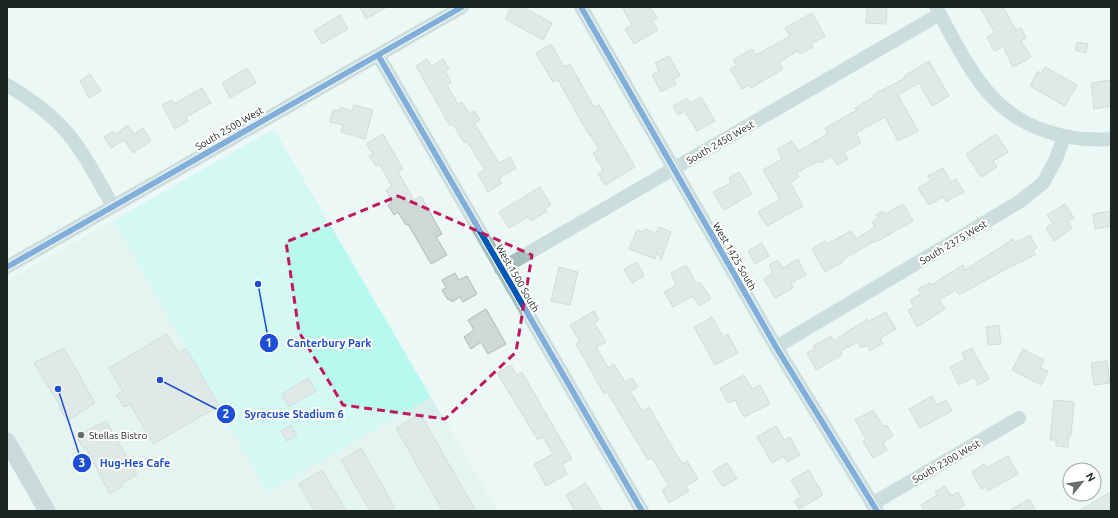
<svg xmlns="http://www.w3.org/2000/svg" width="1118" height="518" font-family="Ubuntu,sans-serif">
  <rect width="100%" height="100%" fill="#ecf8f6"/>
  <!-- built -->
  <path fill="#d8efeb" d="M114,220L267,491L431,397L498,511H51L7,436V281Z"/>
  <!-- green -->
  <path fill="#b7f9ee" d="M274,129L431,397L267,492L114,220Z"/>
  <!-- building -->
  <path fill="#ced8d6" stroke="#b0b9b7" d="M360,7H387L366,19Z
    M515,7H523L552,23L543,40L505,19L510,9L513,10Z
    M622,7H650L657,18L652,21L658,30L634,44L625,29L632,25Z
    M867,7H887L886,24L866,23Z
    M980,7H1003L1016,30L1021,28L1026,38L1021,41L1031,57L1013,67L1003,47L994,51L987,37L995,33Z
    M812,13L825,36L811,44L813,47L800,54L798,51L779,62L783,69L751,88L749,85L742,89L730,69L737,66L733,60L752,49L756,55L790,36L785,28Z
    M340,15L348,29L322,44L314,31Z
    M1077,42L1088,44L1086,53L1075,50Z
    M551,44L564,67L570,64L594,107L599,105L635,167L605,185L598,174L603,170L593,153L599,150L590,134L589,135L558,80L553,82L536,53Z
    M669,56L680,76L673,79L676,84L661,92L652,75L659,71L655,63Z
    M427,59L432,66L443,59L449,69L445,71L451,82L447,85L458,104L462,102L470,114L475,111L480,120L474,123L499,163L510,157L516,168L499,178L502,183L488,192L478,174L485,170L467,141L464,143L453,124L450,126L416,66Z
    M929,61L949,96L932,106L919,83L898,95L918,131L898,141L885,117L856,133L861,143L844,153L848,159L837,165L832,156L820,163L819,161L796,173L799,177L790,182L803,206L767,226L758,212L780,199L763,170L782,159L777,149L792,141L798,151L828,134L825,128L857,110L855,108L874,97L873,95L905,78L904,76Z
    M1045,67L1077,85L1065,106L1030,86L1038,71L1040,75Z
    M247,68L256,83L230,98L222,83Z
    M90,74L101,91L89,98L80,81Z
    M1111,80V106L1094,109L1091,83Z
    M202,88L211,103L186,117L188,121L175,129L162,105L172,100L174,104Z
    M701,97L715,121L697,131L685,111L678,115L673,106L687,98L690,103Z
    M354,105L373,110L365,139L341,132L343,125L330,122L333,110L339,111L341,107L352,111Z
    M128,125L134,134L143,128L151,141L133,153L124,140L111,148L104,137L114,131L116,134Z
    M383,134L403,169L398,172L414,200L421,196L442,234L436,237L447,255L431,264L408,224L406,225L398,212L394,215L388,205L392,202L386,190L392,186L379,164L376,166L369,156L373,154L366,144Z
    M996,134L1008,152L993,161L997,167L981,177L966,154Z
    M943,168L951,182L956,179L964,192L946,202L943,197L929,205L918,188L931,180L928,176Z
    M739,172L752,194L724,210L713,192L731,183L729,178Z
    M540,187L551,205L545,208L547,211L531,221L528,217L509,228L499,212Z
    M903,204L913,221L876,242L875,241L842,260L843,262L825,272L812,249L825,241L827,244L851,231L856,239L875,227L872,222L878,218L876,215L883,211L885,214Z
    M1065,204L1074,218L1068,221L1072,228L1054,241L1046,228L1053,223L1047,215Z
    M1111,211V226L1095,229L1093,214Z
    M659,227L671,232L661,260L657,252L655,259L629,249L637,230L643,232L645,229L656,233Z
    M1030,235L1037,248L1033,250L1035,255L1004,270L959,295L956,290L939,300L945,309L917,327L908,310L914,307L910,300L921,294L918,289L930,283L931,285L963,265L965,270L1013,239L1015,243Z
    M762,243L769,256L755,264L748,251Z
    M798,259L806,275L791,283L793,288L775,298L764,279L773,273L769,265L778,260L783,268Z
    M637,262L644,276L632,283L624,269Z
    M686,265L697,284L700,282L711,299L699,306L693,296L673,307L664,292L676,285L671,273Z
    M559,267L578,272L570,305L551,301Z
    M455,273L459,280L467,276L477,294L463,302L460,297L452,302L450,299L448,300L442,290L446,288L442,280Z
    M486,309L506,344L488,354L481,342L471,349L464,337L474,330L468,320Z
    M594,311L599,320L594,323L606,342L596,347L608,368L614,364L625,382L632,378L638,387L630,391L642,411L649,407L682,464L687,461L698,479L686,486L689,491L669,503L662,490L669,486L652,458L648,460L607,392L604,394L576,344L580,342L570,325Z
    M886,312L896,329L880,338L883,343L870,351L867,345L861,348L858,342L840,351L842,355L816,370L807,353L815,349L813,346L831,336L833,341L867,319L868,322Z
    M712,317L723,337L728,334L738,353L715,365L694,327Z
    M999,325L1001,344L988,345L986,327Z
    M167,334L178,353L186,348L219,406L153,444L130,404L124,407L116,395L123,391L109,368Z
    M64,348L95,403L67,421L60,408L61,407L34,363Z
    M972,348L989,379L978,385L975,377L959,385L950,367L965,359L962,353Z
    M1023,349L1044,360L1040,368L1048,371L1041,385L1012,370Z
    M1107,361L1110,383L1094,385L1091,363Z
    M511,365L517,375L522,372L572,459L562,464L567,474L546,486L534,464L553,454L543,437L538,440L497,373Z
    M744,375L752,389L760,385L770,404L744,417L735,400L728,403L720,388Z
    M308,378L316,391L289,407L282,394Z
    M932,396L937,405L946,400L952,411L920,428L909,409Z
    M1054,400L1074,402L1071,435H1069L1068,447L1056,446V440H1050Z
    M873,410L884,427L887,425L893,436L883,442L887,450L873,458L863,441L866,439L855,420Z
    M420,414L427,426L476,511H443L425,479L396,428Z
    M106,421L137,475L121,484L123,486L110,494L86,448L84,449L76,436Z
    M291,425L297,435L287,441L281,431Z
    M776,426L784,440L790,437L800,455L787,462L784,456L772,463L757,437Z
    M361,448L395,508L389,511H370L341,460Z
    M1008,456L1018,474L988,491L986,486L981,489L972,472L984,464L986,468Z
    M727,463L737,478L723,487L713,471Z
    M322,470L325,475L346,511H315L299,484Z
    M809,470L823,495L799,509L794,501L801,497L791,480Z
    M586,483L602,511H575L566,495Z
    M945,486L951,496L958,492L965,505L953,511H924L921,505L937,495L935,492Z
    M1111,492V511H1079L1100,498Z
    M1029,499L1036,511H1009Z"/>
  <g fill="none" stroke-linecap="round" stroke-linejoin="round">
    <!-- minor -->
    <path stroke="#a5bfba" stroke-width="14" d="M581,7L776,347L877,511
      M936,7C953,38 969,72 993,98C1024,130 1068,142 1111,139
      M378,55L642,511
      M7,85C27,97 45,109 61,126C83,149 97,179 113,206
      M7,267L462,7
      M501,269L940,14
      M776,347L1019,202L1043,183L1056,159L1064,137
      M872,504L1019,418"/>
    <!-- major -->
    <path stroke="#9eb7b4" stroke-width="17" d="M7,441L47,511"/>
    <defs>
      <path id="cycleway" d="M581,7L776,347L877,511
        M378,55L642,511
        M7,267L462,7"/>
    </defs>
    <!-- cycleway casing -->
    <use href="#cycleway" stroke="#fff" stroke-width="8"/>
    <!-- cycleway -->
    <use href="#cycleway" stroke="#0057b8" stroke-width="6"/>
  </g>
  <!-- marked area -->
  <path d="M0 0H1118V518H0ZM398,196L532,255L516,352L445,419L343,405L299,332L286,242Z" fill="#ecf8f6" fill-opacity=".55" fill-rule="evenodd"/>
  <path fill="none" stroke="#c2185b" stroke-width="3" stroke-dasharray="8 5" stroke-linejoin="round" d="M398,196L532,255L516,352L445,419L343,405L299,332L286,242Z"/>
  <!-- markers -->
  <circle fill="#656f6d" stroke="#fff" stroke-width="1.5" cx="81" cy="435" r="4"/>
  <g text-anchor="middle" stroke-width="4" stroke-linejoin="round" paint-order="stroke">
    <!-- street labels -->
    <g font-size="10" fill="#1c2523" stroke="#fff">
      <text transform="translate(229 128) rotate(-30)" y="4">South 2500 West</text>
      <text transform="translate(720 142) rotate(-30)" y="4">South 2450 West</text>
      <text transform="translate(953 242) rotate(-31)" y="4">South 2375 West</text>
      <text transform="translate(735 256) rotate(60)" y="4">West 1425 South</text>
      <text transform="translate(518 278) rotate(60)" y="4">West 1500 South</text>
      <text transform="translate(946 461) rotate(-30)" y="4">South 2300 West</text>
    </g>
    <!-- poi labels -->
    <g font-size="10" fill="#1c2523" stroke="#fff" text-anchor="start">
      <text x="89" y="439">Stellas Bistro</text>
    </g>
  </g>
  <!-- callouts -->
  <path fill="none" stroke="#1d4ed8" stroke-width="1.5" d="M258 284L269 343M160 380L226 414M58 389L82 463"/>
  <g fill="#1d4ed8" stroke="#fff" stroke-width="1.5">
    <circle cx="258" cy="284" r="4"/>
    <circle cx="160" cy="380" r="4"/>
    <circle cx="58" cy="389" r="4"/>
    <circle cx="269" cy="343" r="10"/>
    <circle cx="226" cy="414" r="10"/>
    <circle cx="82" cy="463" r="10"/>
  </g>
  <g font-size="12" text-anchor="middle" font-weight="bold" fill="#fff">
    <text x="269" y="347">1</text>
    <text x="226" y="418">2</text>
    <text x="82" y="467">3</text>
  </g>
  <g font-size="11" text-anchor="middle" font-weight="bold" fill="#1d4ed8" stroke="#fff" stroke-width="4" stroke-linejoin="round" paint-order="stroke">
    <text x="329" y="347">Canterbury Park</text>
    <text x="294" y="418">Syracuse Stadium 6</text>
    <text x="135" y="467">Hug-Hes Cafe</text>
  </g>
  <!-- border -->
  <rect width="1118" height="518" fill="none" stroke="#1c2523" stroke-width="16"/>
  <!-- north arrow -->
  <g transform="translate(1082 482) rotate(60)"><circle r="19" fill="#ffffff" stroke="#a4a8a7"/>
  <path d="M0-3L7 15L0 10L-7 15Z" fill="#656f6d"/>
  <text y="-6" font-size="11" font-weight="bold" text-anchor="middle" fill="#1c2523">N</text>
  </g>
</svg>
